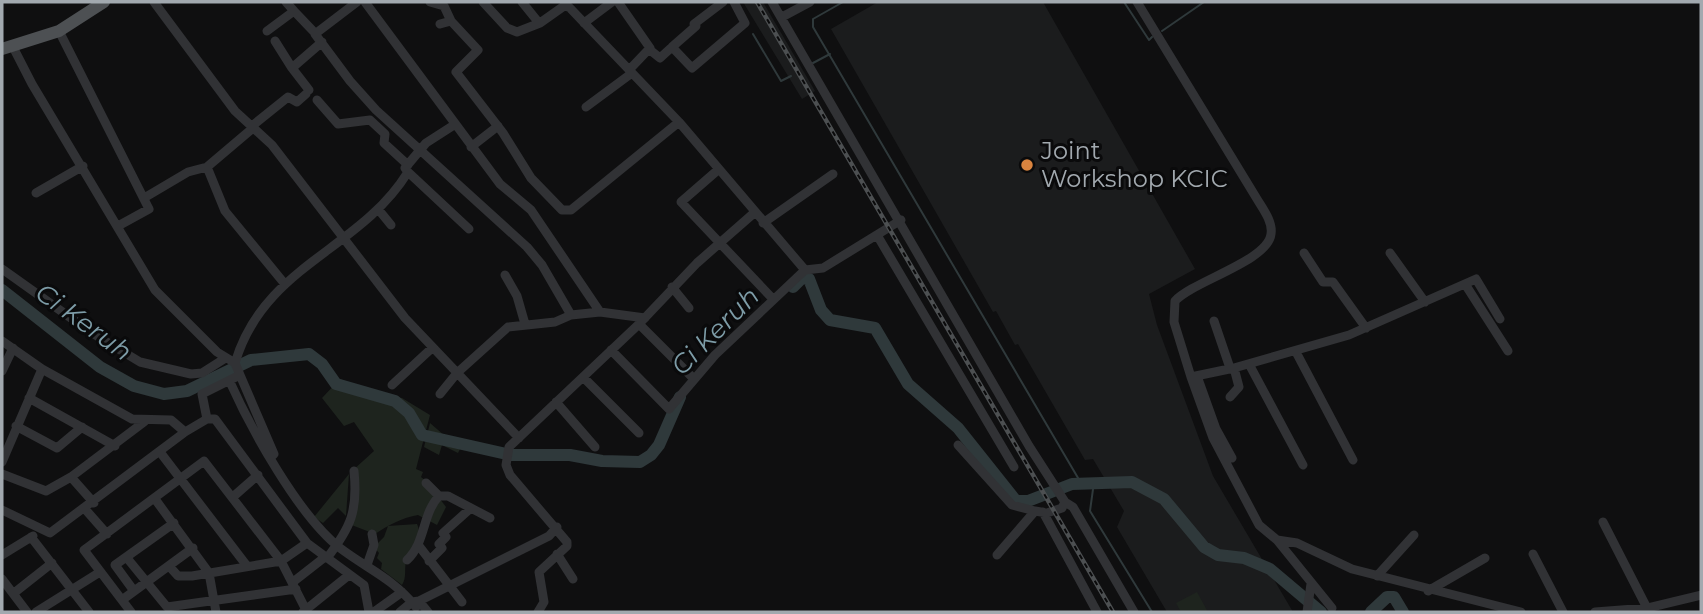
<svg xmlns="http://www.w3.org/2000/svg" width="1703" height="614" font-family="Montserrat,sans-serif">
  <rect width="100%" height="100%" fill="#0f0f10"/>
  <!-- built -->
  <path fill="#1b1c1d" d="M743,2H763L815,91L802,99Z
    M878,2H1043L1195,269L1149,294L1157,325L1213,476L1293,612H1167L1117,527L1124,511L1093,459L1085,460L1018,344L1015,345L996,311L993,312L831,29Z"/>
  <!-- green -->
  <path fill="#1e241e" d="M340,379L381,395L402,398L430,415L416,469L423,472L421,477L442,494L440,499L446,507L437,525L418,515C402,518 390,524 375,534L349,524L352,471L374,451L354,422L344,426L322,398Z
    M430,423L460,449L458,453L442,445L439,455L424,447Z
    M349,474L346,516L338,508L323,523L314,517Z
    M417,524C424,539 409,548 406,562C404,570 407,577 402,585L381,569L382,563L377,558L379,553L374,547L384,537L388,526Z
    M1197,592L1208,612H1181L1176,603Z"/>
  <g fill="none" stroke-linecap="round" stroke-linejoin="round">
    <!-- stream -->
    <path stroke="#2f393b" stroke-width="2" d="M843,2L813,19V27L1081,483
      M1124,2L1149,40L1152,37
      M1162,31L1204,2
      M753,34L781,81L791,76
      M813,63L830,54
      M1094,482L1090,511L1152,612"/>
    <!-- river -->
    <path stroke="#2f393b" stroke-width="12" d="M793,287L802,278L809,279L821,310L830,320L875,328L908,384L958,428L1016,501H1028L1072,484L1132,482L1164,499L1204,547L1218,555L1244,558L1270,569L1321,612
      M2,290L100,367L134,386L164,394L187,391L251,360L309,354L322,364L336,384L395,401L409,413L422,435L511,455H570L602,461L640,462L651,455L659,445L680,397
      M1371,612L1387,597H1394L1403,612"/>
    <!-- minor -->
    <path stroke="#313235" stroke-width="9" d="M154,2L235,111L272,145L405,318L519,438
      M357,2L315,34L350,81L376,110L527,247L542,265L571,315
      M365,2L500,184L531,210L600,312
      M430,2L444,6L451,21L478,50L456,72L503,133L531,178L562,210H571L679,122
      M483,2L507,28L517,32L540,23L564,6L569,7L679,122L805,270L823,268L901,220
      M522,2L539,23
      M618,2L650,48L629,70
      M772,2L1029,446L1065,502L1062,508L1047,513L1035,511L997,555
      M1137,2L1257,199C1263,209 1273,222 1271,234C1268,261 1193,281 1175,301L1174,322L1191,377L1234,368L1349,335L1476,279L1500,319
      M294,11L315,33
      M782,17L810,2
      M584,23L612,2
      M440,24L451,21
      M59,31L149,209L118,226
      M267,31L294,11L286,2
      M275,41L292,68L322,42
      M13,47L32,84L155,290L217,352L235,363L240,375L202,394L207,419
      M672,47L696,26L694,24L723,2
      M650,50L660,58L672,47L692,68L745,23L734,2
      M292,68L309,90
      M317,100L338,124L370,120L385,134L384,143L408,165
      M586,107L632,73
      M252,126L288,97L297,102L306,94
      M253,128L207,167L225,211L284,283
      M471,147L498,126
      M719,169L681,202L772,298
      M408,172L469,229
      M36,193L83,166
      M144,198L188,172L207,167
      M378,209L391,225
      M763,223L833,174
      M877,235L1014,467
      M1304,253L1323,282H1333L1366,328
      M1390,253L1425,302
      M2,269L92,333L140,362L191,374L202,373L224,359
      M505,275L517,296L525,324
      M1465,284L1508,351
      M672,287L689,308
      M1214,321L1230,368
      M639,324L693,378
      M2,341L42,369L132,419L171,420L185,432
      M611,350L669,409L715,355L805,270
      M1296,352L1353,460
      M235,363C264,265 359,251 408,172L405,168L426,143L454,125
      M1249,364L1303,465
      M2,371L13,348
      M240,375L274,454L270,458
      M1197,376L1216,429L1232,458
      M583,377L639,433
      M1191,377L1213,438L1259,525L1277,540L1332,608
      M230,382C251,429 299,516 340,548C369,570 391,577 416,607
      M392,385L432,348
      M440,394L457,373L508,327L555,322L571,315L600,312L645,318
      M1230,397L1239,387L1234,368
      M29,398L115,446
      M556,402L595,447
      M16,426L57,448L82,427
      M958,445L1012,505L1035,511
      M160,452L247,566
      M2,462L42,369
      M2,474L46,491L71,477L144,422
      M71,477L94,503
      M426,483L439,496
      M234,496L258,475
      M155,499L209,573L216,612
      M1065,502L1073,507L1134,612
      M85,509L107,534
      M2,510L50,533L185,432L207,419H215L307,543L364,585L369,612
      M1043,512L1097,612
      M1603,522L1647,608
      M31,537L89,612
      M1277,540L1297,543L1352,569L1521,612
      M419,546L462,602
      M557,554L573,579
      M1533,554L1563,612
      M2,555L33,536
      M127,558L167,607L296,589
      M327,558C351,527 358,511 354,471
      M407,560C426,542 422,514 439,496H448L490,518
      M429,561L442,548L439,544L446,537L443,533L471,508
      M367,565L374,545L372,534
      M169,566L178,576H192L281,561L307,543
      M1377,576L1414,535
      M2,579L27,612
      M293,582L325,557
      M134,591L115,565L174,523
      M1428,591L1485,558
      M14,593L52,563
      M122,600L193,548
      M419,601L428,612
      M36,612L100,572
      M131,612L84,550L204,461L281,561L306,610
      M303,612L349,575
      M374,612L402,592
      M400,612L412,602L419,601L549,536L557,527
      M538,612L544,602L539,572L567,546V542L510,475L506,465L509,447L639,324L697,263L754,213
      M1307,612L1311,584
      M1595,612L1647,608L1701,595"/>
    <!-- major -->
    <path stroke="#4d5053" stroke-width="12" d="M2,49L59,31L104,2"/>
    <defs>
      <path id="rail" d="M757,2L1113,612"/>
    </defs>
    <!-- rail casing -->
    <use href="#rail" stroke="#4c4f51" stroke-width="4.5"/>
    <!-- rail -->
    <use href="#rail" stroke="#0a0a0b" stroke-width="2" stroke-dasharray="5" stroke-linecap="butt"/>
  </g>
  <!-- markers -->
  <circle fill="#d9843f" stroke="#0a0a0b" stroke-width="2.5" cx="1027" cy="165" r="7"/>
  <g text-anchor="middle" stroke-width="6" stroke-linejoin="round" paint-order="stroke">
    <!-- poi labels -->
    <g font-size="24" fill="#a2a9af" stroke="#0a0a0b" text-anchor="start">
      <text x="1041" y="159">Joint<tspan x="1041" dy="28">Workshop KCIC</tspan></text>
    </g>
    <!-- water labels -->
    <g font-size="26" font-style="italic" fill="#7d9ca7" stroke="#0a0a0b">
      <text transform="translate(84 322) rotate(36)" y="9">Ci Keruh</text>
      <text transform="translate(715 331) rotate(-45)" y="9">Ci Keruh</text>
    </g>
  </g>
  <!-- border -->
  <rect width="1703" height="614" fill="none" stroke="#a2a9af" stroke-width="7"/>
</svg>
